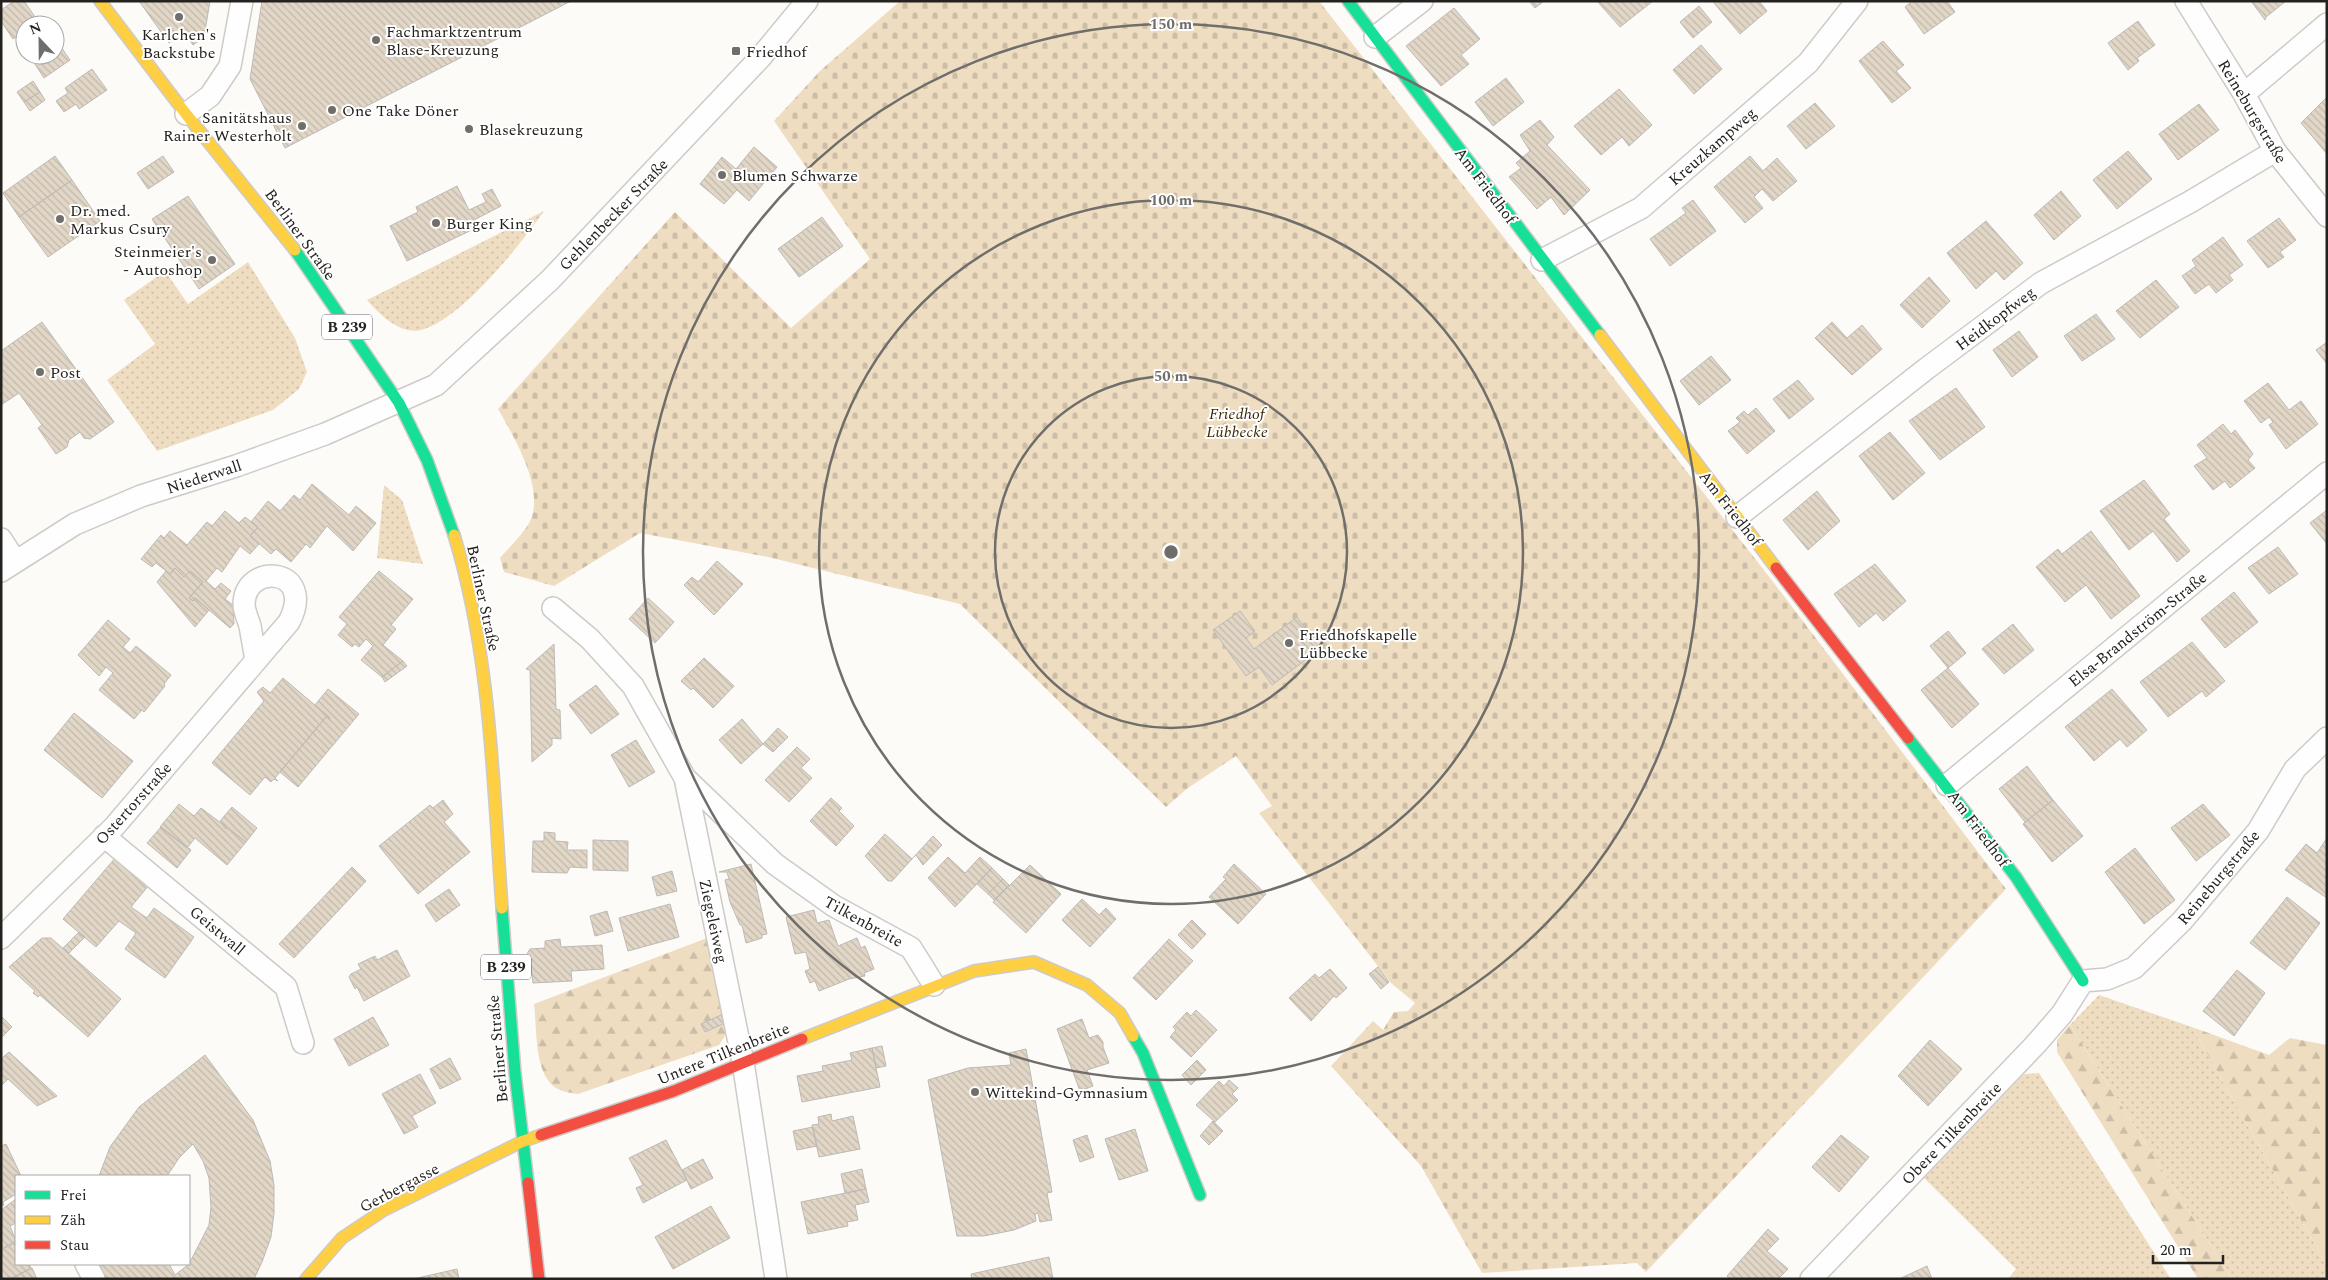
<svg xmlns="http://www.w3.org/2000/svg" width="2328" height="1280" font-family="Spectral,serif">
  <defs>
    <pattern id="grass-dots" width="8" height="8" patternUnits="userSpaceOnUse" patternTransform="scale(1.25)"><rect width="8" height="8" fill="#efddc2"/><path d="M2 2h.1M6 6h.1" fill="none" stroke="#cdbda6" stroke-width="1.8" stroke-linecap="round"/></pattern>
    <pattern id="forest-firs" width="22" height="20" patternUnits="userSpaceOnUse" patternTransform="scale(1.25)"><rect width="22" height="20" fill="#efddc2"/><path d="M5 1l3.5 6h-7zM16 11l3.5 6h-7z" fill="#cdbda6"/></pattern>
    <pattern id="cemetery-stones" width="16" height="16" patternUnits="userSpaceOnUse" patternTransform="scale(1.25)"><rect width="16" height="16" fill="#efddc2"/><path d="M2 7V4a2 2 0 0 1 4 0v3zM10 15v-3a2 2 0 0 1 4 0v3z" fill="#cdbda6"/></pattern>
    <pattern id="building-back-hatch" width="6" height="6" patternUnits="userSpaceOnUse" patternTransform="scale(1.25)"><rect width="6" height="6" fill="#e2d7c7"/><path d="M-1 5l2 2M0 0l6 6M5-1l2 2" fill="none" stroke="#c2b8aa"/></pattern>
  </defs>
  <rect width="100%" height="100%" fill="#fdfbf8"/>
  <!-- grass -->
  <path fill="url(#grass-dots)" d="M544,211C521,244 461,320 421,330C400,335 379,314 367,300Z
    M248,262L295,338L307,372L299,389L273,410L157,451L107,380L155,344L124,300L165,271L188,304Z
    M384,485L402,500L423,564L377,558Z
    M2099,995L2192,1027L2327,1266V1279H2232L2070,1025Z
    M2039,1073L2171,1279H2008L2016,1269L1924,1178L2024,1074Z"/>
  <!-- forest -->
  <path fill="url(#forest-firs)" d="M707,938L727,1033L719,1045L578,1094C570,1093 558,1091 552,1085C534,1067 537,1028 534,1004Z
    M2070,1025L2232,1279H2198L2057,1052V1040Z
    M2192,1027L2269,1055L2290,1038L2327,1045V1266Z"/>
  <!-- cemetery -->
  <path fill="url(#cemetery-stones)" d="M900,1H1319L1774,583L2006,889L1646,1272L1637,1263L1482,1273L1421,1166L1331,1066L1373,1021L1383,1030L1394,1012L1408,1011L1415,1003L1391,983L1259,813L1272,806L1236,756L1188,788L1166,807L960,604L768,557L640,533L554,586L504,572L500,558C509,548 520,537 528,525C548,493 514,437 498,409L675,212L791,328L870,259L774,121L820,71Z"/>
  <!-- building -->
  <path fill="url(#building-back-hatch)" stroke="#bcbab6" d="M14,1H24L38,21L33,25H25V30L13,39L1,21V10Z
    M139,1H210L204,37L193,45L184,32L169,43Z
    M262,1H571L285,148L250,79Z
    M1529,1H1544L1535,8Z
    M1597,1H1653L1620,27Z
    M1715,1H1725L1726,3L1729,1H1759L1767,11L1740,34L1714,3Z
    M1912,1H1947L1955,12L1924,34L1905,7Z
    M2251,1H2286L2266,17L2265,20Z
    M1699,6L1712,22L1693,38L1680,22Z
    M1454,8L1480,39L1461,55L1469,64L1441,86L1406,46Z
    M2138,21L2155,45L2137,58L2139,61L2128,70L2108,43Z
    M55,38L70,60L44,78L29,55H55Z
    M1883,41L1904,65L1896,71L1911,88L1892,103L1859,61Z
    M1701,45L1722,69L1694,94L1673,70Z
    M92,69L107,90L79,109L76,104L64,112L56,101L68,93L65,88Z
    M1506,78L1524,102L1493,126L1475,102Z
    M33,81L40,92L24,102L17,92Z
    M1619,89L1652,125L1629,146L1622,137L1601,155L1574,126Z
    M40,92L45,100L30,111L24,102Z
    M2327,97V154L2301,123Z
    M1815,103L1835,126L1806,149L1787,126Z
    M2199,104L2219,130L2178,160L2159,134Z
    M1540,120L1554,137L1547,145L1590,190L1564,215L1551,197L1537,209L1509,177L1521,168L1516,163L1530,151L1520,135Z
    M754,147L777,167L749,201L737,190L724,204L700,184L722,157L736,169Z
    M2128,151L2152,179L2117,209L2093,180Z
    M55,156L72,180L19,217L3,193Z
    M163,156L174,172L148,189L137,173Z
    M1750,156L1763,171L1777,158L1797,181L1773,201L1762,189L1754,197L1763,208L1745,223L1714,187Z
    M72,180L100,221L48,257L19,217Z
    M457,186L469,210L486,202L482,194L492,189L501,206L474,220L478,227L407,261L390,226L418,212L416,207Z
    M2061,191L2081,216L2054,240L2034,215Z
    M188,196L235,264L199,289L152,219Z
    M1693,200L1716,231L1670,266L1650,239L1686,213L1682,208Z
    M822,217L843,246L799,277L778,249Z
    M2279,218L2296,240L2280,252L2284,257L2268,268L2247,241Z
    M1986,221L2023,263L2004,280L1996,271L1976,289L1947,253Z
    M2223,237L2243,265L2229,275L2233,280L2216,293L2209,284L2195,294L2182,276L2196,266L2192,260Z
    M1929,277L1950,301L1922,328L1900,305Z
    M2156,280L2179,307L2140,338L2116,311Z
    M2096,314L2115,339L2082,361L2064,336Z
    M42,322L114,422L90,439L84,438L80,432L69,440L67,447L56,454L38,428L42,425L19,393L1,405V351Z
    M1832,322L1847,338L1862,325L1882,349L1852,375L1815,338Z
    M2019,331L2038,357L2012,377L1993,350Z
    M2327,342V364L2316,350Z
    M1711,356L1731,380L1699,405L1680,381Z
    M1798,380L1814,399L1789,419L1773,399Z
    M2268,383L2289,410L2301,401L2318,424L2286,449L2269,425L2273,422L2269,417L2261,423L2244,401Z
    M1956,388L1985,427L1940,460L1909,421Z
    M1756,408L1775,431L1747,454L1728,431L1740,422L1736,418L1744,411L1748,415Z
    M2223,424L2231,434L2235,430L2253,454L2248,460L2255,468L2230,488L2225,481L2213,490L2194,466L2207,458L2197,445Z
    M1890,432L1925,473L1893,500L1859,456Z
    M2144,480L2170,514L2164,519L2190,551L2177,562L2153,531L2129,550L2100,511Z
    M312,484L349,515L356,506L376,523L353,551L327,526L310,548L306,544L291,562L276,549L271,554L250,536L258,527L251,522L268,501L280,511L294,495L300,500Z
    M1817,491L1840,521L1808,550L1783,520Z
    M2327,510V544L2310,523Z
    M225,511L239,523L245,517L258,527L250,536L259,544L250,554L240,546L222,572L217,568L206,581L215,589L221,583L231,591L225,599L233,605L234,624L230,628L195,598L193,601L189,598L203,582L190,571L184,577L175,568L170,574L156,563L152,567L141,559L161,535L164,538L170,531L187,545L207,522L212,526Z
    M2091,531L2140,596L2111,619L2086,585L2065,602L2036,567L2058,549L2062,554Z
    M2278,547L2298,574L2269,594L2248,568Z
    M717,561L743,584L714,615L684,585L692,577L698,582Z
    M1875,564L1906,601L1883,621L1876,613L1859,627L1834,594Z
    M175,568L184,577L190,571L203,582L189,598L193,601L195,598L209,610L195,627L157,582L166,571L170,574Z
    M379,571L413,599L391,625L396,629L383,645L403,661L382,677L361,660L373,646L366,639L359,647L355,644L352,647L338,635L347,624L339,617Z
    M2234,592L2258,622L2225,648L2201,619Z
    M648,598L674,622L655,643L629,619Z
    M1240,611L1255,631L1246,638L1254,649L1297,617L1320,649L1272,685L1259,667L1246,676L1213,630Z
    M108,620L130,639L123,647L130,653L136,646L171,675L164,684L165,686L144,712L142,710L134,719L99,690L113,673L106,667L99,676L78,655Z
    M2013,624L2034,650L2004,674L1982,649Z
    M1948,631L1966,653L1948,668L1930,646Z
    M2192,642L2225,681L2206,697L2202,691L2168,717L2140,682Z
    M554,644L556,709L560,710L561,739L552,738V745L532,762L530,670L526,669Z
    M704,658L734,686L713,708L693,688L691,690L681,681Z
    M403,661L407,666L385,682L382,677Z
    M1948,668L1979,704L1952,728L1921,690Z
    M283,678L330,718L326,717L275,778L278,781L274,779L271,782L265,777L250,795L212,763L264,701L257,692L263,687L270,693Z
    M596,685L619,714L591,734L569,705Z
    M328,689L359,714L298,787L280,772L326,717L330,718L315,705Z
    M2112,689L2147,730L2127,747L2120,739L2094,761L2065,727Z
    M74,713L133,761L102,798L44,750Z
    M742,719L763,744L741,764L719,740Z
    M778,728L788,737L773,752L763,744Z
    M636,740L655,772L629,787L611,755Z
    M797,747L810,759L801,768L812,778L789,802L765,780Z
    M2027,766L2053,800L2025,822L1999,789Z
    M831,798L842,808L839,811L854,826L836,846L810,821Z
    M443,800L453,814L444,822L470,852L418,894L379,846L430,805L433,808Z
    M2053,800L2083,836L2052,862L2023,824Z
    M179,804L194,816L201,808L246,842L227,865L195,838L187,848L160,827Z
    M2203,804L2230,835L2196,861L2171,828Z
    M232,807L257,828L246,842L227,827L226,829L220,821Z
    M161,827L191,850L177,868L147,843Z
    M544,832L555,833V841L568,842L567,850H587V868L570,867L567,873L532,872L533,841H544Z
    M885,834L912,859L892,881H888L865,856Z
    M933,836L942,845L923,865L916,855L912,859Z
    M2327,838V898L2285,870L2306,844L2317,853Z
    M593,840L628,841V871L593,870Z
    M2135,848L2175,900L2144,924L2105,872Z
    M116,857L149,885L131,907L147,918L154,908L194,937L165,978L125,949L136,933L119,921L96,947L63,919Z
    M948,857L965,873L980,857L992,868L955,907L928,878Z
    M751,864L767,934L762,935V938L746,943L742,925H740L730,902L725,880L729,879L727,872H719Z
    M1234,864L1266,894L1238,924L1209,897L1226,879L1223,877Z
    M1030,865L1061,894L1026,933L993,902Z
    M352,867L366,881L294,958L279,944Z
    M992,868L1003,879L988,894L977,884Z
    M672,871L677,891L657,896L652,877Z
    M1003,879L1009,885L994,900L988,894Z
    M449,889L460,905L436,922L425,905Z
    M2287,897L2320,923L2285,970L2250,943Z
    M1082,899L1099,915L1106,908L1116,919L1090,947L1062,920Z
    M670,904L679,937L628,951L619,918Z
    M814,910L817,923L829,920L838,946L857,938L861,948L865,946L874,969L864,973L865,976L849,979L819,991L815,981L810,983L805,971L810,969L806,952L795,954L786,917Z
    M607,911L613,931L595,936L590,916Z
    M1192,920L1206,934L1192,949L1178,935Z
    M79,932L85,937L69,953L63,948Z
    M42,938H51L121,999L88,1037L40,995L38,997L33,993L35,991L9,967Z
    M560,939L561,947L602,945L604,969L571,971L572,981L533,983L531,965L528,962L527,954L530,949L545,948V941Z
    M1169,939L1193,961L1156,1000L1133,978Z
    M397,950L410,976L364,1001L357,987L355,989L349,977L351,974L361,969L358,964L375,956L377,960Z
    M1378,967L1389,982L1381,989L1369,974Z
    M1330,969L1347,988L1336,998L1334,996L1311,1021L1289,998L1315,974L1319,978Z
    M2237,970L2265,993L2234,1036L2203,1011Z
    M1196,1010L1217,1030L1191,1057L1170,1037L1176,1030L1173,1027L1187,1012L1191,1016Z
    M721,1015L725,1023L705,1032L701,1024Z
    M1,1016L12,1027L1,1038Z
    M373,1017L389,1045L349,1066L334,1039Z
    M1082,1019L1089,1038L1098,1035L1103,1042V1047L1109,1063L1087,1070L1093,1086L1080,1091L1057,1029Z
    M1930,1040L1962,1069L1928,1106L1898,1076Z
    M882,1046L886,1066L876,1068L872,1048Z
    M872,1048L880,1087L802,1102L797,1076L823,1071L822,1066L852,1060L850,1053Z
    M1026,1049L1052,1192L1047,1193L1052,1220L1040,1222L1038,1213L1035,1214L1036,1221L1014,1230L984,1236H957L928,1080L968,1068L1011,1065L1009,1053Z
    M9,1052L57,1096L37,1106L8,1079L1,1086V1059Z
    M205,1055L253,1120L270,1161L274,1185V1213L271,1237L262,1262L254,1279H105L100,1264H169L175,1275L189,1264L209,1225L211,1207L209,1178L203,1161L193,1144L179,1158L167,1176H99L110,1147L139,1107Z
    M450,1058L461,1079L440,1089L430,1069Z
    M1197,1060L1206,1070L1191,1085L1182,1075Z
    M420,1074L436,1103L412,1116L418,1127L404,1134L382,1094Z
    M1229,1080L1238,1088L1232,1094L1238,1100L1215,1122L1196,1105L1219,1081L1224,1086Z
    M831,1114L832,1121L853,1116L860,1149L819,1157L812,1125L819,1124L818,1117Z
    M1213,1121L1223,1131L1209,1145L1200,1136Z
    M813,1127L817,1146L797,1150L793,1131Z
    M1135,1129L1148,1171L1119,1180L1105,1139Z
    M1087,1135L1094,1157L1080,1162L1073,1140Z
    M1841,1135L1869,1157L1839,1192L1812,1167Z
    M666,1140L687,1180L643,1203L636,1188L643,1185L629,1158Z
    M6,1144L21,1176H16V1194L3,1202L4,1205L1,1206V1146Z
    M703,1159L713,1178L691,1189L682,1170Z
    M862,1169L866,1189L845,1193L841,1174Z
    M866,1189L869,1202L855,1205L858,1220L847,1222L848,1226L808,1234L801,1202Z
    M16,1199V1223L10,1226L16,1241L1,1249V1210Z
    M711,1206L730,1238L673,1269L655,1237Z
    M1768,1229L1779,1239L1767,1251L1788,1269L1778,1279H1730L1727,1276Z
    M16,1242V1264H29L31,1268L10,1279H1V1250Z
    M1049,1257L1053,1279H972L971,1274Z
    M1927,1266L1932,1279H1899Z
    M32,1268L37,1279H11Z
    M457,1269L459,1279H413Z"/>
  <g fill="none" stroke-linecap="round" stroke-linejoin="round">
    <defs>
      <path id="street" d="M2186,1L2244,94L2275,151L2327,216
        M1375,37L1422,1
        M2244,94L2327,24
        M186,114L210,96L230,66L242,1
        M1542,260L1641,208L1808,63L1857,1
        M1737,517L1926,369L2041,283L2190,202L2275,151
        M1,539L15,561
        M1,571L75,524L141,496L236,466L325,434L436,385L550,280L760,58L807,1
        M553,608L590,639L633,686L685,778L743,1062L776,1279
        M685,778L775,864L834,906L911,948L934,985
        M1947,785L2327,473
        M104,836L286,987L303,1043
        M1,938L114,827L289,622C317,568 245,561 244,604C244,611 248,619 250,626C252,637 254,649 256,660
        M86,1264L94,1279
        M1811,1279L2035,1045L2062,1014L2083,981L2107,979L2134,968L2182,921L2258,831L2295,769L2327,738"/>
      <path id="fast" d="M1348,1L1600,335
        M295,250L399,403L427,460L454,535
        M1908,738L2016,877L2083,981
        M502,908L515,1073L528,1183
        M1133,1036L1143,1053L1200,1195"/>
      <path id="slow" d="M100,1L186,114L295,250
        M1600,335L1776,568
        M454,535C491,655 493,783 502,908
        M802,1039L974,971L1034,962L1087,985L1120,1013L1133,1036
        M306,1279L342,1238L384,1210L521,1142L541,1135"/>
      <path id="jam" d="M1776,568L1908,738
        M541,1135L674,1091L802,1039
        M528,1183L539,1279"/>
    </defs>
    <!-- street casing -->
    <use href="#street" stroke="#cdcbc8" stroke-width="24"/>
    <!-- fast casing -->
    <use href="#fast" stroke="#cdcbc8" stroke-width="14"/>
    <!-- slow casing -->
    <use href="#slow" stroke="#cdcbc8" stroke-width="14"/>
    <!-- jam casing -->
    <use href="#jam" stroke="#cdcbc8" stroke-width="14"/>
    <!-- street -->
    <use href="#street" stroke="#fffefe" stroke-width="21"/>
    <!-- fast -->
    <use href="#fast" stroke="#16e098" stroke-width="11"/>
    <!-- slow -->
    <use href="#slow" stroke="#ffcf43" stroke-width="11"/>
    <!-- jam -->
    <use href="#jam" stroke="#f24e42" stroke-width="11"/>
  </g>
  <!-- distance rings -->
  <g fill="none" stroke="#706e6a" stroke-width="2.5">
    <circle cx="1171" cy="552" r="176"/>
    <circle cx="1171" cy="552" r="352"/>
    <circle cx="1171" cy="552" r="528"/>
  </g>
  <!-- markers -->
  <g fill="#706e6a" stroke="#fff" stroke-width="2">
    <circle cx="179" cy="17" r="5"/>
    <circle cx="376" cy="40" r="5"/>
    <rect x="731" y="46" width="10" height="10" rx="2.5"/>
    <circle cx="332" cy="110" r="5"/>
    <circle cx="302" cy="126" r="5"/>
    <circle cx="469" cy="129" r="5"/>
    <circle cx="722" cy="175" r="5"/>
    <circle cx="60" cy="219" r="5"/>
    <circle cx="436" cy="223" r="5"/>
    <circle cx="212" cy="260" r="5"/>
    <circle cx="40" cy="372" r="5"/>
    <circle cx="1289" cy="643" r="5"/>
    <circle cx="975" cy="1092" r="5"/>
  </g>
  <g text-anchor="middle" stroke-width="4" stroke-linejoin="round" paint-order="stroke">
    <!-- shield labels -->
    <g fill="#fff" stroke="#666462" stroke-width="1">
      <rect x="322" y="314.5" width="50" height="25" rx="4"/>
      <rect x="481" y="954.5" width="50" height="25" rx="4"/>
    </g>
    <g font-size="15" font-weight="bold" fill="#24221e">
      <text x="347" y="332">B 239</text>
      <text x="506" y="972">B 239</text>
    </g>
    <!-- poi labels -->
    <g font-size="16" fill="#24221e" stroke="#fff" text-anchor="start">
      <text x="386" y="37">Fachmarktzentrum<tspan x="386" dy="18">Blase-Kreuzung</tspan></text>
      <text x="179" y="40" text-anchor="middle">Karlchen's<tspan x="179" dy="18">Backstube</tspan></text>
      <text x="746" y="57">Friedhof</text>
      <text x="342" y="116">One Take Döner</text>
      <text x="292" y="123" text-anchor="end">Sanitätshaus<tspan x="292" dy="18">Rainer Westerholt</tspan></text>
      <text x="479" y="135">Blasekreuzung</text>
      <text x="732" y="181">Blumen Schwarze</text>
      <text x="70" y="216">Dr. med.<tspan x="70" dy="18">Markus Csury</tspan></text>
      <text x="446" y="229">Burger King</text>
      <text x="202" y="257" text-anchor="end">Steinmeier's<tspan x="202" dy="18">- Autoshop</tspan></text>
      <text x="50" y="378">Post</text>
      <text x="1299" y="640">Friedhofskapelle<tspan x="1299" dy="18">Lübbecke</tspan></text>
      <text x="985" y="1098">Wittekind-Gymnasium</text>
    </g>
    <!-- street labels -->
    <g font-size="16" fill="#24221e" stroke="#fff">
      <text transform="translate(2253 111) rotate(59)" y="6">Reineburgstraße</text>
      <text transform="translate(1712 146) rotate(-41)" y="6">Kreuzkampweg</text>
      <text transform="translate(1486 185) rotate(53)" y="6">Am Friedhof</text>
      <text transform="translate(613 214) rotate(-46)" y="6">Gehlenbecker Straße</text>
      <text transform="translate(301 234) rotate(54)" y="6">Berliner Straße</text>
      <text transform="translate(1995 318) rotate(-37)" y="6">Heidkopfweg</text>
      <text transform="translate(204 476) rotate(-18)" y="6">Niederwall</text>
      <text transform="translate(1731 508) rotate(52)" y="6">Am Friedhof</text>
      <text transform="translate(484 598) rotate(78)" y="6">Berliner Straße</text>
      <text transform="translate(2137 629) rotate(-39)" y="6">Elsa-Brandström-Straße</text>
      <text transform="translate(133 803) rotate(-48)" y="6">Ostertorstraße</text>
      <text transform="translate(1979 828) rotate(53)" y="6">Am Friedhof</text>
      <text transform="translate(2218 877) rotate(-50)" y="6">Reineburgstraße</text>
      <text transform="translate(714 921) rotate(78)" y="6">Ziegeleiweg</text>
      <text transform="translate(864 921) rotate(29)" y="6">Tilkenbreite</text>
      <text transform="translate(218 930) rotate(40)" y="6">Geistwall</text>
      <text transform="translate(497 1049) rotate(-95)" y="6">Berliner Straße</text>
      <text transform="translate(723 1053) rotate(-22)" y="6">Untere Tilkenbreite</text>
      <text transform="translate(1951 1133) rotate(-46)" y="6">Obere Tilkenbreite</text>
      <text transform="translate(399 1187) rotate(-28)" y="6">Gerbergasse</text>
    </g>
    <!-- park labels -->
    <g font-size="16" font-style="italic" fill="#3c2906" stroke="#fff">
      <text x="1237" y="419">Friedhof<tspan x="1237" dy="18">Lübbecke</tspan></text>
    </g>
  </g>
  <circle cx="1171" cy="552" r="8" fill="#706e6a" stroke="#fff" stroke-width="2.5"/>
  <g font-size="15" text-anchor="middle" font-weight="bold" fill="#706e6a" stroke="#fff" stroke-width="4" stroke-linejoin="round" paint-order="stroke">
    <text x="1171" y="29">150 m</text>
    <text x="1171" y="205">100 m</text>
    <text x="1171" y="381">50 m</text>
  </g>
  <!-- border -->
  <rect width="2328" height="1280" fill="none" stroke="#24221e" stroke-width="5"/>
  <!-- legend -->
  <rect x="15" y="1175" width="175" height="90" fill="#ffffff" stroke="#a7a7a5"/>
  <rect x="25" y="1191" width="25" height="8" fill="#16e098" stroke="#a7a7a5"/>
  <text x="60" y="1200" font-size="15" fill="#24221e">Frei</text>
  <rect x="25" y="1216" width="25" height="8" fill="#ffcf43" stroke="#a7a7a5"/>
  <text x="60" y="1225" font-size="15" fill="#24221e">Zäh</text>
  <rect x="25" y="1241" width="25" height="8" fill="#f24e42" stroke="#a7a7a5"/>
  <text x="60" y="1250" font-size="15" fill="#24221e">Stau</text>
  <!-- north arrow -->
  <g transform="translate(40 40) rotate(338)"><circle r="24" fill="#ffffff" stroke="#a7a7a5"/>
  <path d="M0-4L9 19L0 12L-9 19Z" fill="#706e6a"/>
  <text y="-8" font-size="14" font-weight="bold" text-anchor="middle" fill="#24221e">N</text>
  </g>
  <!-- scale -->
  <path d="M2153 1255v8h70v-8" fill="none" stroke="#24221e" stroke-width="2.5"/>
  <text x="2160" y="1255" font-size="15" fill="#24221e" stroke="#ffffff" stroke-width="4" paint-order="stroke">20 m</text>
</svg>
